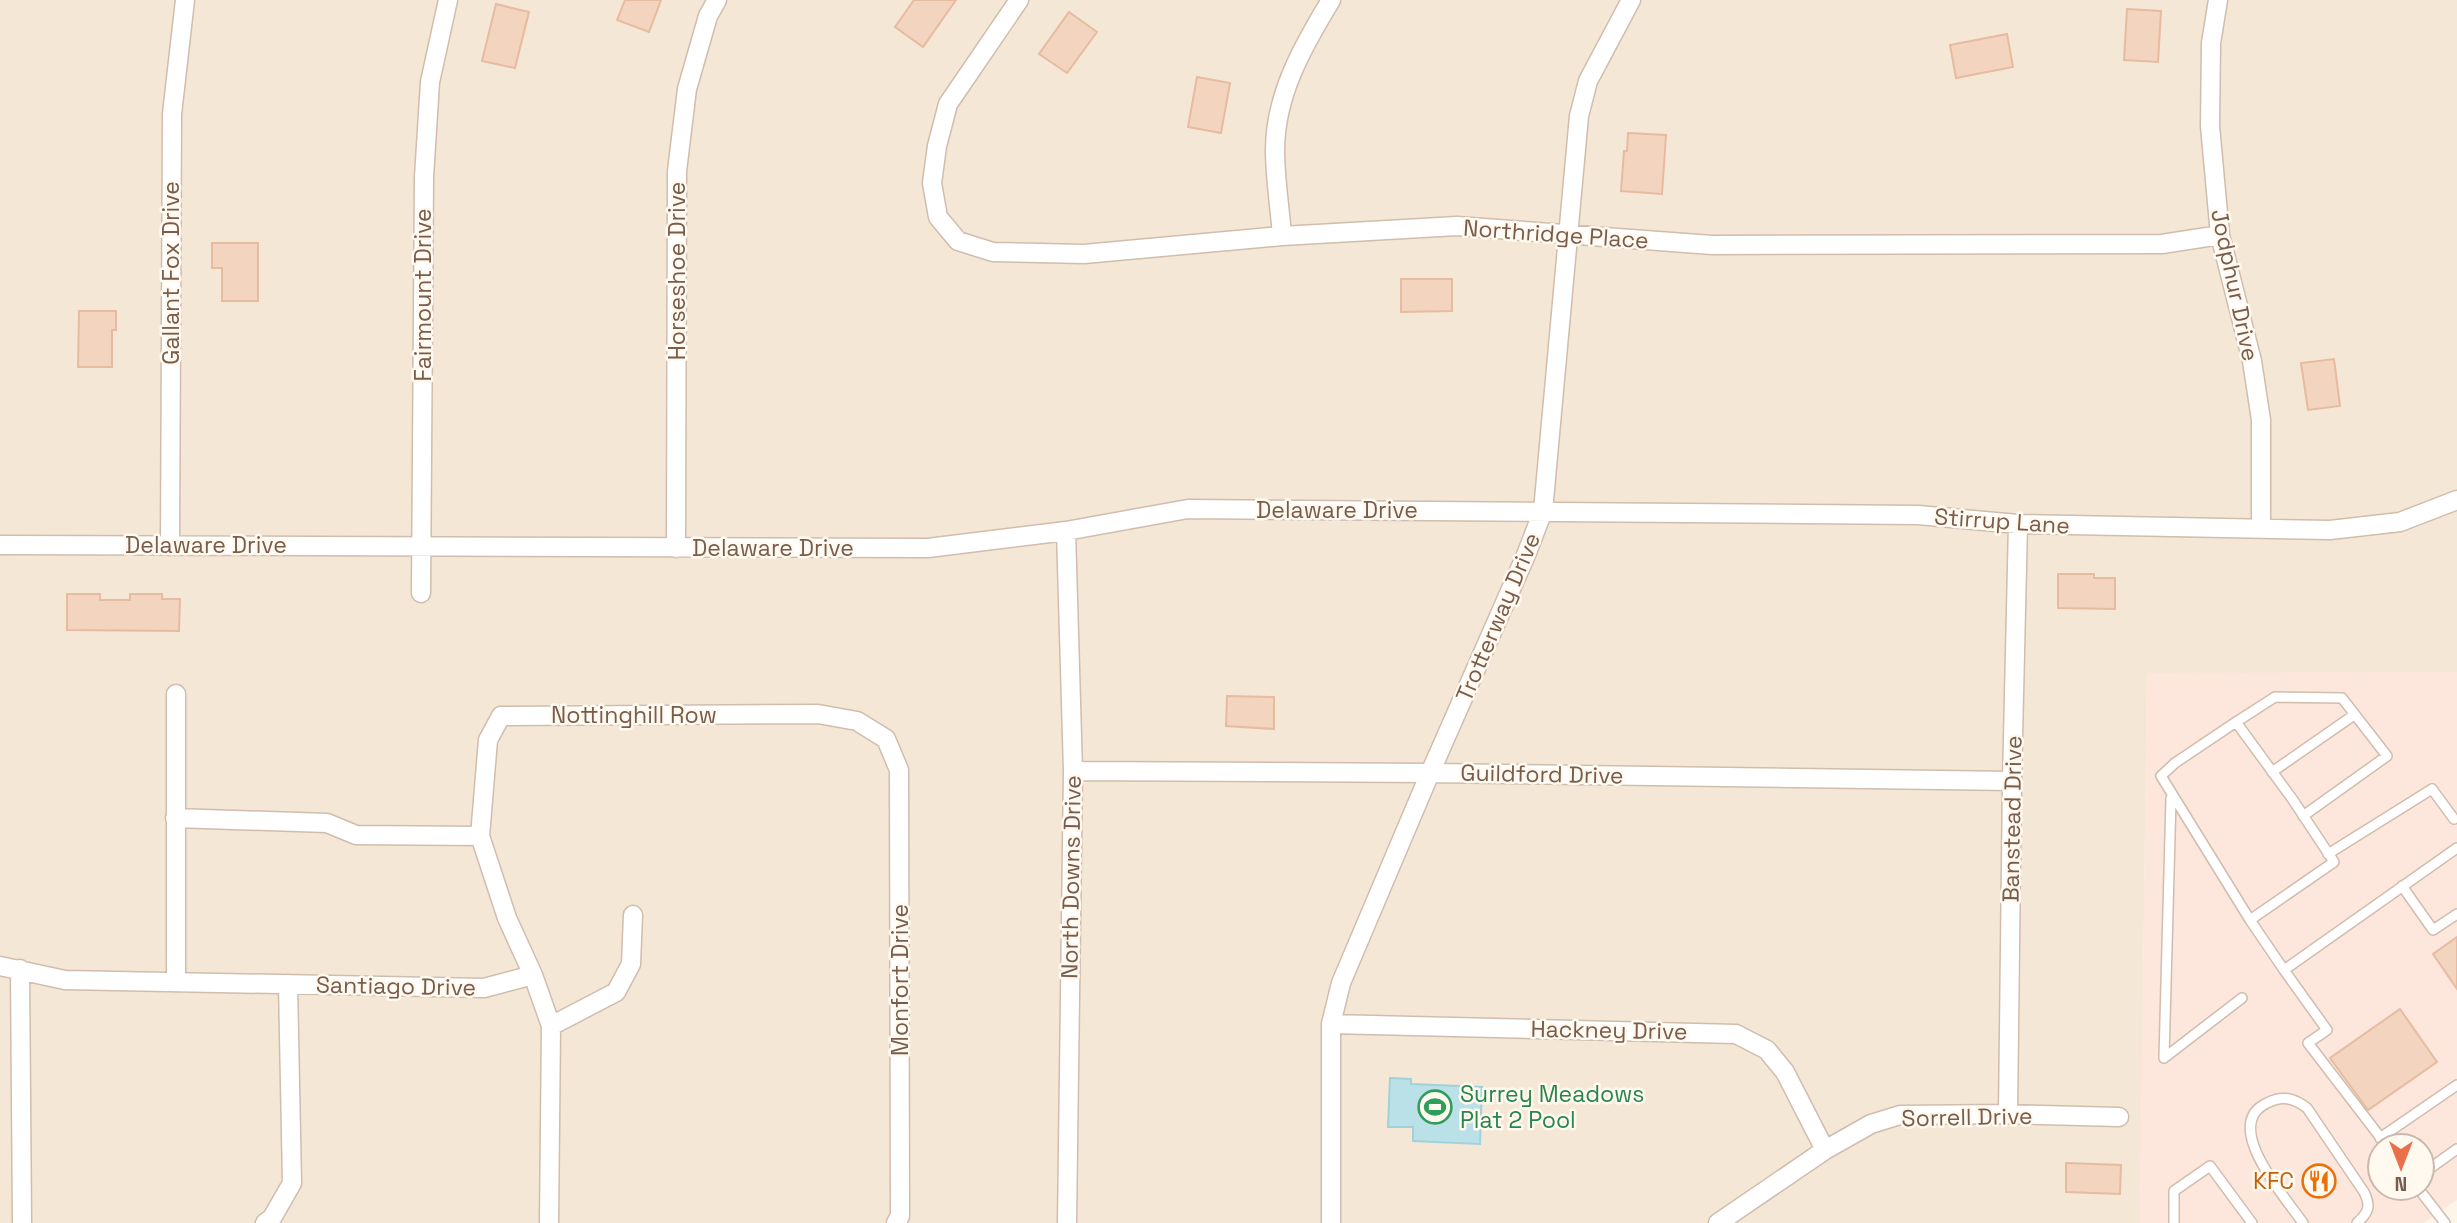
<svg xmlns="http://www.w3.org/2000/svg" width="2457" height="1223" font-family="'Space Grotesk',sans-serif">
  <rect width="100%" height="100%" fill="#fdf5e8"/>
  <!-- residential -->
  <path fill="#f5e7d6" d="M0,0H2457V672L2147,674L2140,1223H0Z"/>
  <!-- commercial -->
  <path fill="#fde6dc" fill-rule="evenodd" d="M2457,672V1200L2423,1223H2140L2147,673ZM2380,1146H2422V1188H2380Z"/>
  <!-- water -->
  <path fill="#bbe1e8" stroke="#a1d1da" stroke-width="2" d="M1390,1078L1411,1079V1084L1482,1087L1480,1144L1413,1141V1127H1388Z"/>
  <!-- building -->
  <path fill="#f3d4bf" stroke="#e6bb9f" stroke-width="2" d="M625,0H661L649,32L617,20Z
    M914,0H956L923,47L895,27Z
    M496,4L529,12L515,68L482,61Z
    M2127,9L2161,11L2158,62L2124,60Z
    M1069,12L1097,32L1067,73L1039,54Z
    M2007,34L2013,67L1956,78L1950,45Z
    M1197,77L1230,83L1221,133L1188,127Z
    M1628,133L1666,135L1662,194L1621,191L1624,151H1627Z
    M212,243H258V301H222V268H212Z
    M1401,279H1452V311L1401,312Z
    M79,311H116V330H112V367H78Z
    M2334,359L2340,406L2308,410L2301,363Z
    M2058,574H2094V578H2115V609L2058,608Z
    M67,594H100V600H130V594H162V599H180L179,631L67,630Z
    M1227,696L1274,697V729L1226,726Z
    M2457,937V989L2433,954Z
    M2400,1009L2437,1062L2368,1110L2330,1058Z
    M2066,1163L2121,1165L2120,1194L2066,1192Z"/>
  <g fill="none" stroke-linecap="round" stroke-linejoin="round">
    <defs>
      <path id="service" d="M2236,722L2275,697L2342,698L2387,756L2303,816
        M2272,772L2354,715
        M2328,854L2432,789L2454,819
        M2402,886L2433,930L2457,914
        M2250,920L2161,776L2175,763L2236,722L2293,800L2334,862L2250,920L2284,970
        M2164,1058L2171,798
        M2164,1058L2242,998
        M2380,1138L2457,1085
        M2387,1146L2308,1043L2327,1030L2284,970L2457,848
        M2422,1174L2457,1149
        M2418,1188L2445,1223
        M2174,1223V1191L2210,1166L2252,1223
        M2303,1223C2286,1198 2220,1125 2267,1103C2282,1095 2294,1098 2307,1108L2364,1192C2371,1206 2369,1212 2357,1223"/>
      <path id="minor" d="M1019,0L948,104L937,146L932,183L938,217L958,241L993,252L1084,254L1282,236L1457,226L1712,245L2162,244L2220,235
        M2218,0L2211,43L2210,126L2220,235L2252,361L2261,420V528
        M1282,236C1280,208 1275,179 1275,150C1275,95 1303,46 1331,0
        M1066,531L1073,771L1067,1223
        M0,545L928,548L1066,531L1188,509L1918,515L2018,524L2330,530L2400,522L2457,500
        M170,546L172,114L185,0
        M676,548L677,171L687,89L708,16L717,0
        M421,593L424,177L430,82L448,0
        M1073,771L1430,773L2012,781
        M175,818L327,823L356,835L480,836
        M0,966L65,980L484,988L533,975L551,1026
        M20,969L22,1223
        M533,975L507,918L480,836L488,740L501,716L818,714L857,721L886,739L899,770L900,1216L896,1223
        M176,981V694
        M1331,1024L1736,1034L1767,1050L1785,1072L1825,1150
        M2008,1114L2012,781L2018,524
        M265,1223L272,1218L292,1183L288,984
        M549,1223L551,1026L616,992L631,964L633,915
        M1331,1223V1024L1341,983L1430,773L1526,555L1543,511L1579,116L1588,81L1631,0
        M1718,1223L1825,1150L1871,1124L1900,1115L2008,1114L2119,1117"/>
    </defs>
    <!-- service casing -->
    <use href="#service" stroke="#d0bdad" stroke-width="12"/>
    <!-- minor casing -->
    <use href="#minor" stroke="#d0bdad" stroke-width="21"/>
    <!-- service -->
    <use href="#service" stroke="#fff" stroke-width="9"/>
    <!-- minor -->
    <use href="#minor" stroke="#fff" stroke-width="18"/>
  </g>
  <!-- icons -->
  <defs>
    <symbol id="stadium-ring" viewBox="-11 -11 22 22"><circle r="9.5" fill="#fff9ef" stroke="#2e9e5b" stroke-width="1.5"/><path d="M0-5a6.5 5 0 1 0 0 10a6.5 5 0 1 0 0-10ZM-3.5-1.8h7v3.6h-7Z" fill="#2e9e5b"/></symbol>
    <symbol id="restaurant-ring" viewBox="-11 -11 22 22"><circle r="9.5" fill="#fff9ef" stroke="#e8710a" stroke-width="1.5"/><path d="M-5-6h1v4h1v-4h1v4h1v-4h1v5L-1.5 .5V6h-2V.5L-5-1ZM5-6V6H3V1.5H1.5Q1.5-4 5-6Z" fill="#e8710a"/></symbol>
  </defs>
  <g fill-rule="evenodd">
    <use href="#stadium-ring" x="1416" y="1088" width="38" height="38"/>
    <use href="#restaurant-ring" x="2300" y="1162" width="38" height="38"/>
  </g>
  <g text-anchor="middle" stroke-width="5" stroke-linejoin="round" paint-order="stroke">
    <!-- street labels -->
    <g font-size="23" fill="#795c4b" stroke="#fff9ef">
      <text transform="translate(1556 234) rotate(4)" y="8">Northridge Place</text>
      <text transform="translate(677 271) rotate(-90)" y="8">Horseshoe Drive</text>
      <text transform="translate(171 273) rotate(-90)" y="8">Gallant Fox Drive</text>
      <text transform="translate(2235 285) rotate(78)" y="8">Jodphur Drive</text>
      <text transform="translate(423 295) rotate(-90)" y="8">Fairmount Drive</text>
      <text x="1337" y="518">Delaware Drive</text>
      <text transform="translate(2002 521) rotate(4)" y="8">Stirrup Lane</text>
      <text x="206" y="553">Delaware Drive</text>
      <text x="773" y="556">Delaware Drive</text>
      <text transform="translate(1498 617) rotate(-67)" y="8">Trotterway Drive</text>
      <text x="634" y="723">Nottinghill Row</text>
      <text transform="translate(1542 774) rotate(1)" y="8">Guildford Drive</text>
      <text transform="translate(2012 819) rotate(-89)" y="8">Banstead Drive</text>
      <text transform="translate(1071 877) rotate(-89)" y="8">North Downs Drive</text>
      <text transform="translate(900 980) rotate(-90)" y="8">Monfort Drive</text>
      <text transform="translate(396 986) rotate(1)" y="8">Santiago Drive</text>
      <text transform="translate(1609 1030) rotate(1)" y="8">Hackney Drive</text>
      <text transform="translate(1967 1117) rotate(-1)" y="8">Sorrell Drive</text>
    </g>
    <!-- leisure labels -->
    <g font-size="23" fill="#27864d" stroke="#fff9ef" text-anchor="start">
      <text x="1460" y="1102">Surrey Meadows<tspan x="1460" dy="26">Plat 2 Pool</tspan></text>
    </g>
    <!-- food labels -->
    <g font-size="23" fill="#c56008" stroke="#fff9ef" text-anchor="end">
      <text x="2294" y="1189">KFC</text>
    </g>
  </g>
  <!-- north arrow -->
  <g transform="translate(2401 1167) rotate(180)"><circle r="33" fill="#fff9ef" stroke="#c9baad" stroke-width="2"/>
  <path d="M0-5L12 26L0 18L-12 26Z" fill="#e9704b"/>
  <text y="-10" font-size="19" font-weight="bold" text-anchor="middle" fill="#795c4b">N</text>
  </g>
</svg>
